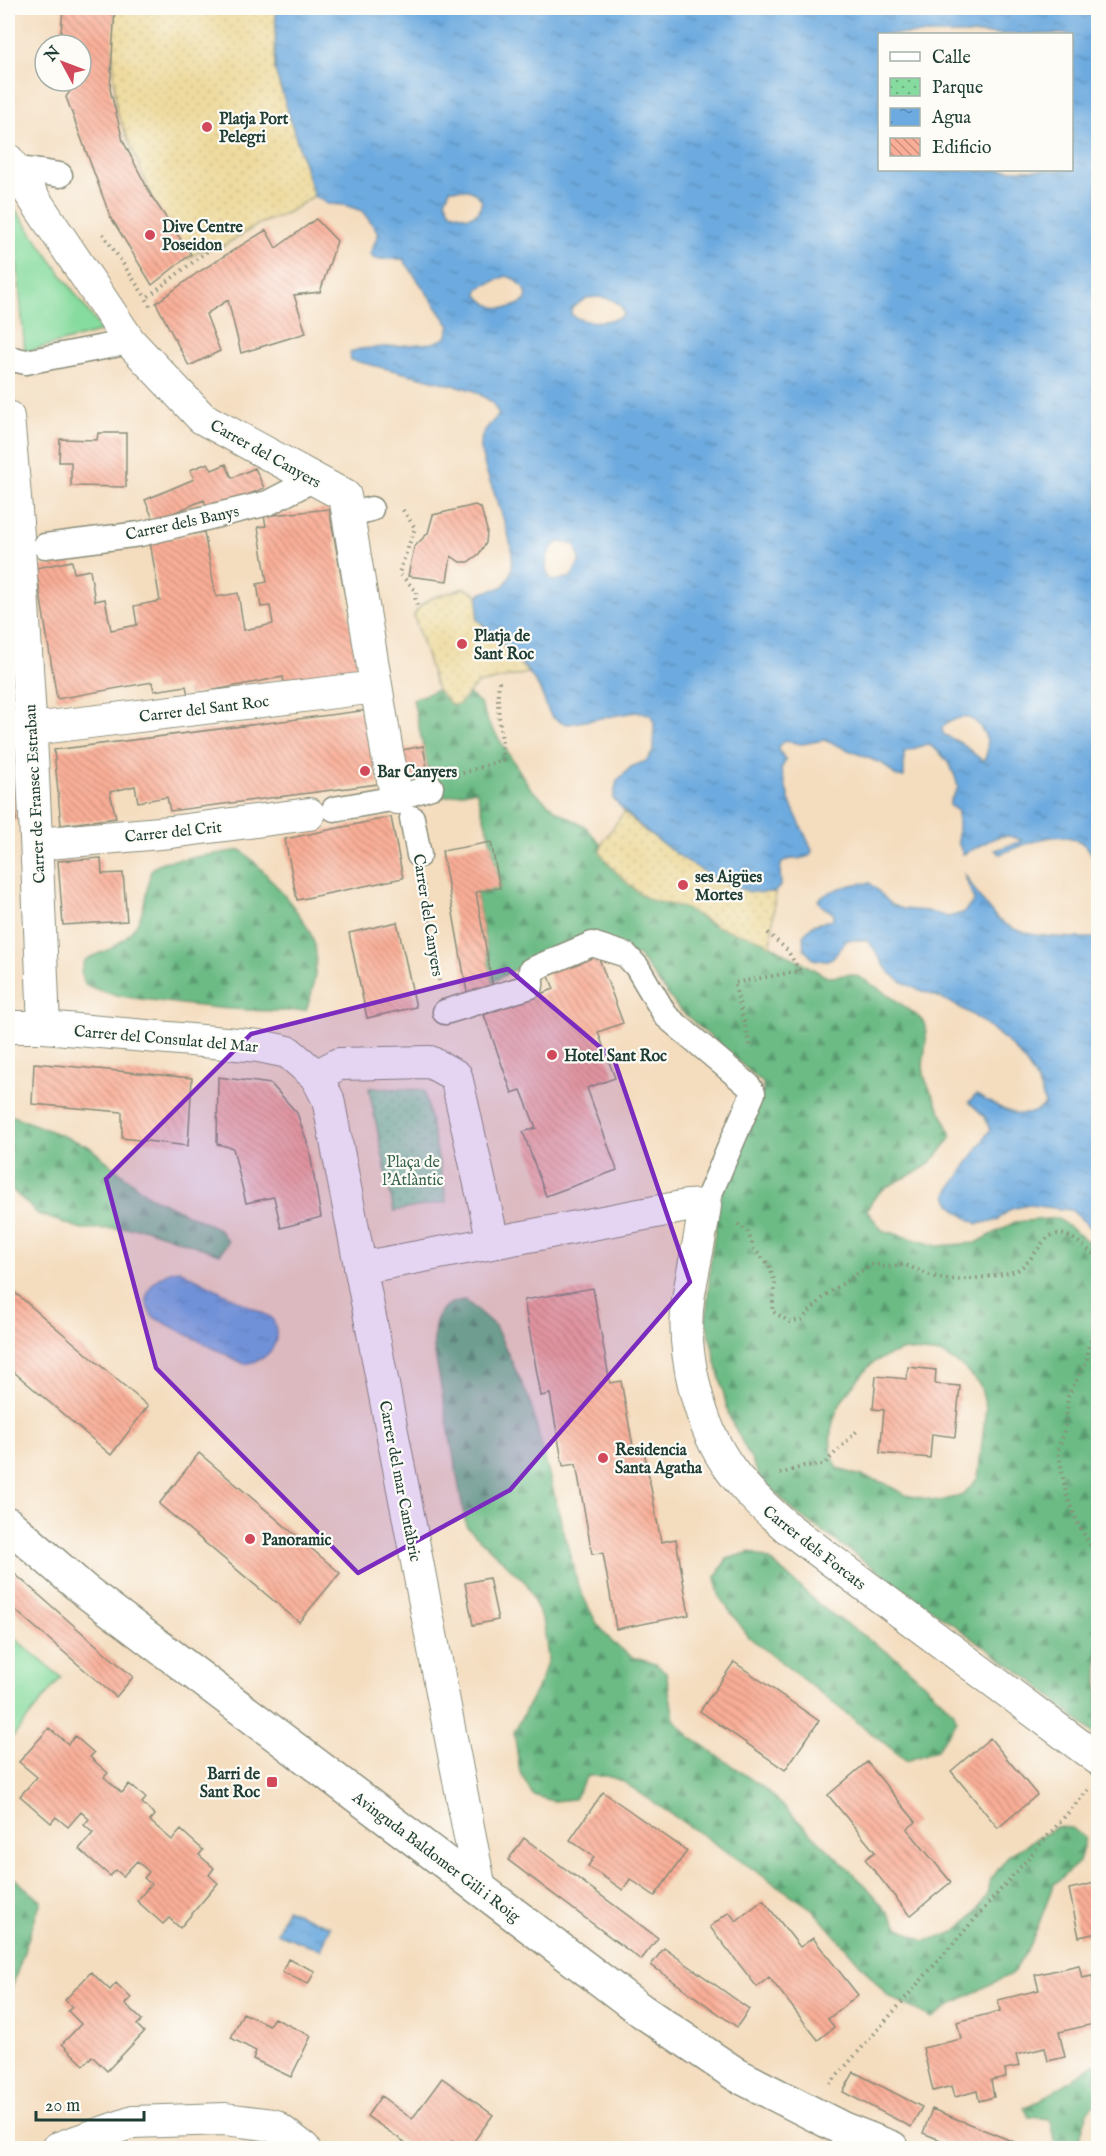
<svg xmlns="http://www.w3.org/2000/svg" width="1106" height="2156" font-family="'IM FELL English',serif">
  <defs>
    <pattern id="forest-firs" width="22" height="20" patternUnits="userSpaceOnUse" patternTransform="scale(1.5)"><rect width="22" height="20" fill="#6cbb85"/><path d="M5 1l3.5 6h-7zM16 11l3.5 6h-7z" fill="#58996e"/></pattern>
    <pattern id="sand-dots" width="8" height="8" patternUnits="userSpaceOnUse" patternTransform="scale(1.5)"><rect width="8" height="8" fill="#eeda9e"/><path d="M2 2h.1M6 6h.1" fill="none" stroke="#ccbc89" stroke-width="1.8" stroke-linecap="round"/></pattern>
    <pattern id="park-dots" width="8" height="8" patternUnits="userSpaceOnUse" patternTransform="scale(1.5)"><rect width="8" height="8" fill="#86db9e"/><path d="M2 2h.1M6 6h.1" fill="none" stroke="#6db382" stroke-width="1.8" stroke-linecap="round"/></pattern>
    <pattern id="water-ripples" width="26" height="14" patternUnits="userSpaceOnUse" patternTransform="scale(1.5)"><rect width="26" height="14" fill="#6daadf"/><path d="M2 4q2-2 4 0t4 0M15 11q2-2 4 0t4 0" fill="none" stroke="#598cb6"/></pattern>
    <pattern id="building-back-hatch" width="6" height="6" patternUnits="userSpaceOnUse" patternTransform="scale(1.5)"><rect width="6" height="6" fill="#faae97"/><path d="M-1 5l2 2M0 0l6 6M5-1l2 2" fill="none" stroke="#ca8f7c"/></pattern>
  </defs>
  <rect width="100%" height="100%" fill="#fdfcf7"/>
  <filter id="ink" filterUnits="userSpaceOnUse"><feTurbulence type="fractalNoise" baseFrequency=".0167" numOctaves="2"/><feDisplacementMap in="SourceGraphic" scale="12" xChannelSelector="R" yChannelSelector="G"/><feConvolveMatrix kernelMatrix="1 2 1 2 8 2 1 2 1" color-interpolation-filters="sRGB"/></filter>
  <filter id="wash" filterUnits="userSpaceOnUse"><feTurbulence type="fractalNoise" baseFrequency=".008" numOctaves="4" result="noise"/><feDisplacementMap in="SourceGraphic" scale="24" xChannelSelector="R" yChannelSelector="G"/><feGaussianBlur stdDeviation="1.35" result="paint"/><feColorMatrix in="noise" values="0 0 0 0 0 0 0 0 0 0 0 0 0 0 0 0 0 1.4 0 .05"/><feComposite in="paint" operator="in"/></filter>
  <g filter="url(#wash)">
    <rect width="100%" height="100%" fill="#f4ddbf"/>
    <!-- grass -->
    <path fill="#86db9e" stroke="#528c69" stroke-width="1.5" d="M12,205L102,331L25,352Z
      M8,1633L61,1677L8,1743Z"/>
    <!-- forest -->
    <path fill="url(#forest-firs)" stroke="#467c5c" stroke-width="1.5" fill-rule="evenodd" d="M437,690L452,705L460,704L468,693L480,703L488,722L531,789L557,811L586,827L601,845L606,862L638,892L648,899L688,909L709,924L754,936L827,977C836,978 845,973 853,975C862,976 922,1017 924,1023C931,1042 919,1059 925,1078C932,1098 946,1116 951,1137C942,1150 932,1164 918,1171C895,1184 877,1186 867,1211L882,1230L937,1246L976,1243L1015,1222L1057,1218L1098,1249V1734H1094L1034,1682L795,1512L760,1477L729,1416L706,1321L711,1255L721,1196L763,1090V1083L678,1008L638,955L524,964L492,982L476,892L500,888L491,842L476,790L434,799L413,699ZM904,1350L942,1354L963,1367L980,1385L986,1407L978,1478L963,1495L940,1501L905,1495L884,1483L838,1469C820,1436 837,1401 861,1376C865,1372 868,1366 873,1363C882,1357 894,1354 904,1350Z
      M241,850C261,867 310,920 315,946C318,964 313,994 306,1010C258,1013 212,1008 165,1002C136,998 110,997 85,984L81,972L84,961C93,954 104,953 113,947C147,925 143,903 151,870L162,862Z
      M8,1114L88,1146L149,1196L219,1229L228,1242L220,1254L143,1228L82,1229L38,1214L8,1186Z
      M465,1300L495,1326L530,1401L578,1586L596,1622L612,1642L632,1657L655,1664L666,1672L674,1719L689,1736L764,1788L867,1887L900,1928L924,1941L953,1933L973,1916L987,1896L989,1882L1009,1855L1056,1827L1072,1828L1085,1838L1079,1862L1054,1884L1031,1944L1013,1973L955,2002L932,2018L888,1996L812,1909L622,1781L608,1776H587L574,1799L553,1801L533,1795L520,1772L514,1732L541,1681L548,1659L544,1625L527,1584L466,1526L434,1348C433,1324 436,1302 465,1300Z
      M750,1552L770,1560L823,1608L899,1660L953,1711L957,1721L937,1750L907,1761L749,1637L720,1598L715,1577L727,1559Z
      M8,1873L41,1901L8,1999Z
      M1098,2062V2100C1081,2113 1086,2134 1074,2148H1059C1052,2141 1055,2129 1050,2119L1029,2117L1024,2107L1040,2101Z"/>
    <!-- sand -->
    <path fill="url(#sand-dots)" stroke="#868c69" stroke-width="1.5" d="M115,8H276L275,70L314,196L287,213L259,224L223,246L200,251L188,259L152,197L116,110L112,39Z
      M464,588L479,595L477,619L528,673L477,684L459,704L452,705L437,690L414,616C423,595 444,596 464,588Z
      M624,812L646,832L750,892H775L771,946C756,935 741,935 724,929C710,925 701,916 688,910C676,904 661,904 649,899C637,894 605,863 600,851L604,840Z"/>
    <!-- park -->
    <path fill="url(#park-dots)" stroke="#528c69" stroke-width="1.5" d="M369,1088L424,1090L447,1202L394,1211Z"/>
    <!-- water -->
    <path fill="url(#water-ripples)" stroke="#46748a" stroke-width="1.5" fill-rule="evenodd" d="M276,8H1098V868C1095,863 1093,856 1090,851C1068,821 1026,845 1000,854L995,850L1022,841C999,827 985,846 963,854L958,842V811L950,806V801L958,788C955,770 944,752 927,744L904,752V777H897L883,764L824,740L802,744L785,741L780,745L779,751L786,760L781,769L790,802L812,850L811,855C789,866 777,847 781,885L775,892C767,892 759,893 751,892C711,884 639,830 613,798L617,781L631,767L646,761L653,752L654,722L650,714L635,712L568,724C543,719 549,704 538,686C523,661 498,638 477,619L479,595C487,589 498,591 504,585C533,556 477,473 481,441C482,431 492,422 499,415L492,402L473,390L351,360L350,352L360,349L433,343L446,338L450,326L403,259H375L370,254L379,233L362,211L345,205L328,204L314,196L275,70ZM880,34H1072V170H880ZM450,189C463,189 475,188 482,201L479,212L468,217L451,212L445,201ZM506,276C516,278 523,286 527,295L525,301C508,312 490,311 477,294L479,288ZM587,298C601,296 619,297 624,313L621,317C607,322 583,325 571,314L572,308ZM560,542L575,545L580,560L571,577L553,581C541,570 545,549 560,542ZM963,717C981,717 995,746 983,761L962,744L943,734L942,727L949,721Z
      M964,873C974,889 984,906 998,919C1021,940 1069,938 1098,938V1201L1092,1208L1098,1219V1234L1071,1210L1029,1205L1011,1209L997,1220L978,1224C964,1216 951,1210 947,1194L990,1130L985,1117L969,1102L976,1095C999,1106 1021,1126 1045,1105C1035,1056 986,1019 943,999C930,993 913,989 901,981C879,967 882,956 867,940H847L834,957L825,961L813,959L804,949L803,935L813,925L832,920L834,914L822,906L818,900C830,889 854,883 870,883L892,905L903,909L926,911L948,917L963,913L974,901Z
      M179,1270L272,1318C284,1342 269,1361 244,1364L153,1317C136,1295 157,1272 179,1270Z
      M286,1909L330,1927L321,1950L277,1933Z"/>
    <g id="blocks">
      <!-- building -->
      <path fill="url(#building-back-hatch)" d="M63,8H115L110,89L123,141L152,197L191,254L152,285L110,216L66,97L70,91L68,81H81V45H60Z
        M316,219L337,241L320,292L294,295L306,333L241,353L228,300L206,314L220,351L189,366L156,303L197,273L266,230L276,248Z
        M98,433H126V487L71,486V462H59L60,439L97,440Z
        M208,463L212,470L226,464L232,478L255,468L264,488L209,512L204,500L154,521L145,500L194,479L190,470Z
        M475,505L481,508L487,530L486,543L479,554L468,562H460L451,556L447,581L408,576L414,547L428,533L433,515Z
        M329,509L359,674L285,688L283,677L188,695L186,686L154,691L152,682L57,699L36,568L72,561L74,573L90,570L95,601L105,599L111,630L137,625L134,606L160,601L150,542L204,532L216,597L238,593L244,630L273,624L270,606L261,607L257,584L267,582L258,527L266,526L264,516Z
        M368,710L378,784L170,811L167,797L138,802L135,786L110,792L116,818L61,825L54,750Z
        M423,746L429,778L408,783L402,750Z
        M8,752H12L16,821H8Z
        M391,817L403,878L297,900L285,839Z
        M491,842L500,888L476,892L493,988L467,992L442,851Z
        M101,858L102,874L123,873L127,921L63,925L58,861Z
        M397,922L416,1007L367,1018L349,933Z
        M597,953L623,1023L598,1032L615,1078L587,1088L617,1170L546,1196L523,1132L536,1128L521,1090L512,1093L484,1015L554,989L547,971Z
        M34,1063L192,1078L188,1146L122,1138V1112L32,1104Z
        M218,1077L271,1084L297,1113L309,1148L321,1217L281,1228L274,1197L246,1203L233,1148L217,1144Z
        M593,1288L610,1383L621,1381L634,1452L644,1450L661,1542L676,1539L689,1615L616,1629L603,1553L592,1554L576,1464L563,1466L550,1394L541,1396L524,1300Z
        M13,1291L148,1406L111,1455L8,1367V1298Z
        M908,1367L936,1370L935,1384L960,1386L955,1437L932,1434L930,1458L880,1453L884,1410L873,1409L876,1376L907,1379Z
        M199,1453L340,1573L299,1622L159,1504Z
        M8,1568L133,1677L116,1697L8,1604Z
        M489,1578L498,1620L473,1625L465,1583Z
        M734,1662L819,1721L785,1770L700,1711Z
        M49,1728L68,1744L75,1736L94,1753L90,1757L108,1773L104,1777L122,1793L129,1784L146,1798L142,1803L155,1815L150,1821L172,1840L181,1830L203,1850L199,1855L214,1868L209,1875L218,1883L180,1928L169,1918L163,1924L137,1901L151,1884L144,1878L149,1872L137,1861L123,1876L116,1870L110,1876L79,1849L93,1833L84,1825L89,1819L81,1812L68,1827L56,1817L51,1823L20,1796L37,1777L19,1762Z
        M990,1738L1037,1795L998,1828L951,1771Z
        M867,1762L916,1822L907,1829L951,1882L910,1916L865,1859L875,1852L828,1795Z
        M603,1792L687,1851L655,1896L630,1879L623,1890L588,1866L594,1857L570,1840Z
        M524,1838L658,1938L641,1960L508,1860Z
        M1098,1872V1933L1079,1937L1069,1889L1095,1883L1093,1873Z
        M763,1900L800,1947L813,1938L858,1995L828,2019L834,2027L818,2040L769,1977L757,1987L710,1927L729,1912L736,1921Z
        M664,1948L749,2009L737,2027L651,1965Z
        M288,1959L315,1971L308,1984L282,1972Z
        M1079,1965L1082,1978L1092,1976L1098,2006V2023L1059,2032L1065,2057L1048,2061L1045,2048L1016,2055L1019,2066L1005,2069L1006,2077L991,2080L994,2097L979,2101L977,2091L955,2097L952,2086L933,2091L923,2048L961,2039L957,2022L1000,2011L998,2000L1039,1990L1035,1975Z
        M91,1972L110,1990L116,1983L131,1998L125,2004L142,2020L137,2025L144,2032L107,2071L92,2056L84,2065L62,2044L81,2024L68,2011L72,2007L65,2000Z
        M243,2013L269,2025L274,2018L311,2036L291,2077L253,2059L256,2051L231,2038Z
        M854,2072L922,2107L911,2127L843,2092Z
        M442,2078L493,2115L469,2148H462L452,2141L447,2148H413L367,2116L381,2096L412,2119Z
        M932,2109L1029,2148H960L923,2133Z"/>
    </g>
  </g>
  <g filter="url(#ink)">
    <use href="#blocks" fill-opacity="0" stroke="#8a8d7a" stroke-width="1.5"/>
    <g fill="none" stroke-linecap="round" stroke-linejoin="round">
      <defs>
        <path id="pedestrian" d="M14,168L60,175
          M8,358L26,362L130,342
          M348,515L371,509
          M45,546L140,534L268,503L314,479
          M334,809L397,798L431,787
          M412,818L419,855
          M445,1012L531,986V970L592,944L626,955L637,967L666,1016L748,1085L753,1093L705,1205"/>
        <path id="minor" d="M8,160L130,342L202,418L345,496L387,752L397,798
          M8,417C27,620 36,823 44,1027
          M8,732L376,687
          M37,844L171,832L309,814
          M8,1027H44L259,1046L288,1052L316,1076L328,1099L480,1889
          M316,1076L339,1064L430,1062L456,1076L493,1242
          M360,1268L687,1206L705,1205C701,1237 693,1268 688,1300C681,1352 699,1427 731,1470C747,1492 767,1510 788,1528L1098,1759
          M58,2148L133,2122L225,2119L273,2125L304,2148"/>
        <path id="tertiary" d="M8,1524L84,1590L642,2011L737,2075L843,2129L892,2148"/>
      </defs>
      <!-- pedestrian casing -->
      <use href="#pedestrian" stroke="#8a8d7a" stroke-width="27"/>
      <!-- minor casing -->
      <use href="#minor" stroke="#8a8d7a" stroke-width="34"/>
      <!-- tertiary casing -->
      <use href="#tertiary" stroke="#8a8d7a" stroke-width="36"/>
      <!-- path -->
      <path stroke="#8a8d7a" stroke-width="4" stroke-dasharray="1.5 4.5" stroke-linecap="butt" d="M103,234L146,298
        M150,306L146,298L210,249
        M403,510L415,528L399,573L417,592L415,597L417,607
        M457,775L503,760C503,732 494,705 500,677
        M424,885L439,981
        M750,1045L734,983L800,971L787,950L767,932
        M738,1224L748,1232L754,1249L769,1265L775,1283L772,1311L790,1322L801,1320L826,1295L870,1265C877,1263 881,1267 887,1267C893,1267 900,1264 905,1265C917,1269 927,1275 940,1278C961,1282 987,1277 1008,1273C1046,1267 1037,1198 1098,1259
        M1098,1331L1089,1344L1087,1361L1068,1396L1066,1425L1058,1450L1066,1493L1077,1522L1098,1558
        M780,1474L804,1466L823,1465L857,1431
        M830,2084L1088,1790"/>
      <!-- pedestrian -->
      <use href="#pedestrian" stroke="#fff" stroke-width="24"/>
      <!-- minor -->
      <use href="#minor" stroke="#fff" stroke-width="32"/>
      <!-- tertiary -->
      <use href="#tertiary" stroke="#fff" stroke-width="33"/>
    </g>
  </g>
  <!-- marked area -->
  <path fill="#7b2cbf" fill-opacity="0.2" stroke="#7b2cbf" stroke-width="4.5" stroke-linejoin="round" d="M508,969L614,1059L690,1282L510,1490L358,1573L156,1368L106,1179L251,1034Z"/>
  <!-- markers -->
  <g fill="#d1495b" stroke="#fdfcf7" stroke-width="2">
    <circle cx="207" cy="127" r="6"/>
    <circle cx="150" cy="235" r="6"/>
    <circle cx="462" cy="644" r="6"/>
    <circle cx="365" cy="771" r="6"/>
    <circle cx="683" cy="885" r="6"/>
    <circle cx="552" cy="1055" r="6"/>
    <circle cx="603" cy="1458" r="6"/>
    <circle cx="250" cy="1539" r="6"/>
    <rect x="266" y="1776" width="12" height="12" rx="3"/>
  </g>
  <g text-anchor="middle" stroke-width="4.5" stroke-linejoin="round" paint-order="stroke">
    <!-- poi labels -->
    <g font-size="16" font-weight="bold" fill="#1f3d34" stroke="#fdfcf7" text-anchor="start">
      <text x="219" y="124">Platja Port<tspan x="219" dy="18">Pelegri</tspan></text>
      <text x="162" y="232">Dive Centre<tspan x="162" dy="18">Poseidon</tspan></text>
      <text x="474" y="641">Platja de<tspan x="474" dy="18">Sant Roc</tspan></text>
      <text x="377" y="777">Bar Canyers</text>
      <text x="695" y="882">ses Aigües<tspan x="695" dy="18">Mortes</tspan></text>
      <text x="564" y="1061">Hotel Sant Roc</text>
      <text x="615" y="1455">Residencia<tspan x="615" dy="18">Santa Agatha</tspan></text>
      <text x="262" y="1545">Panoramic</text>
      <text x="260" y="1779" text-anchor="end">Barri de<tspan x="260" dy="18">Sant Roc</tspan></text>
    </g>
    <!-- street labels -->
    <g font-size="16" fill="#1f3d34" stroke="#fdfcf7">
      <text transform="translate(266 453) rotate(29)" y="6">Carrer del Canyers</text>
      <text transform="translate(182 522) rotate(-12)" y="6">Carrer dels Banys</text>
      <text transform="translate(204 708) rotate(-7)" y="6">Carrer del Sant Roc</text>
      <text transform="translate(34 794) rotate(-93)" y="6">Carrer de Fransec Estrabau</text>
      <text transform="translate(173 831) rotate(-6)" y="6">Carrer del Crit</text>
      <text transform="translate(429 915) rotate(81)" y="6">Carrer del Canyers</text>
      <text transform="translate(166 1038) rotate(5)" y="6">Carrer del Consulat del Mar</text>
      <text transform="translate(401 1481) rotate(79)" y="6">Carrer del mar Cantàbric</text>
      <text transform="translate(815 1547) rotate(38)" y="6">Carrer dels Forcats</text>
      <text transform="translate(437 1856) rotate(37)" y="6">Avinguda Baldomer Gili i Roig</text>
    </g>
    <!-- park labels -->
    <g font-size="16" fill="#39644e" stroke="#fdfcf7">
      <text x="413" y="1167">Plaça de<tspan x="413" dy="18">l'Atlàntic</tspan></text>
    </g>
  </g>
  <!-- margin -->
  <rect width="1106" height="2156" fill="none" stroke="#fdfcf7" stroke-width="30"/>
  <!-- legend -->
  <rect x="878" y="33" width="195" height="138" fill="#fdfcf7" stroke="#a4b0a9" stroke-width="1.5"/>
  <rect x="890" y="52" width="30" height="9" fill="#ffffff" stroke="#a4b0a9" stroke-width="1.5"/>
  <text x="932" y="63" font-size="18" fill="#1f3d34">Calle</text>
  <rect x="890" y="78" width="30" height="18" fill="url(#park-dots)" stroke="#a4b0a9" stroke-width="1.5"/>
  <text x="932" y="93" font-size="18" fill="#1f3d34">Parque</text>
  <rect x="890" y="108" width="30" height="18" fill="url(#water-ripples)" stroke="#a4b0a9" stroke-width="1.5"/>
  <text x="932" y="123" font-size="18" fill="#1f3d34">Agua</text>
  <rect x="890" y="138" width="30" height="18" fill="url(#building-back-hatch)" stroke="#a4b0a9" stroke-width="1.5"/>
  <text x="932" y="153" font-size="18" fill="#1f3d34">Edificio</text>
  <!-- north arrow -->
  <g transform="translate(63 63) rotate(311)"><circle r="28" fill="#fdfcf7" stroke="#a4b0a9" stroke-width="1.5"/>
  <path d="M0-4.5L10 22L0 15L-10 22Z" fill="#d1495b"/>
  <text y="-9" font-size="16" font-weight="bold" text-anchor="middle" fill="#1f3d34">N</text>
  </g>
  <!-- scale -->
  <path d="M36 2111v9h108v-9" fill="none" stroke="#1f3d34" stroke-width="3"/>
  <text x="45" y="2111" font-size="18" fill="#1f3d34" stroke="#fdfcf7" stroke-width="4.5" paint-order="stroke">20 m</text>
</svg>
